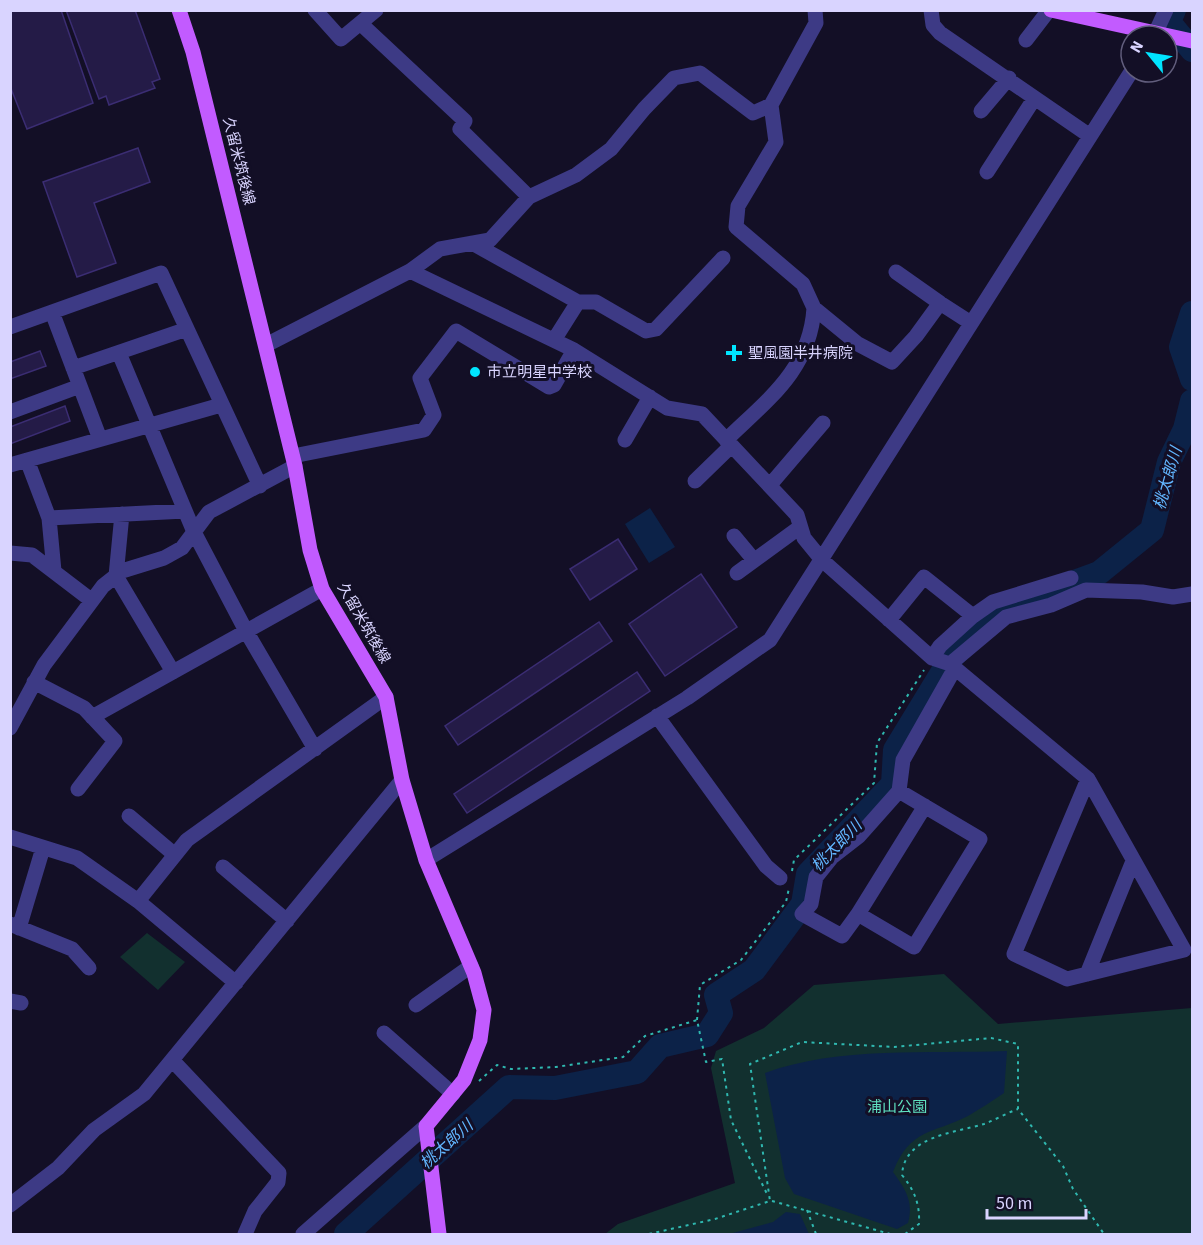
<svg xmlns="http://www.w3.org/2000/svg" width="1203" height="1245" font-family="'Source Sans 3','Noto Sans JP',sans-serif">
  <rect width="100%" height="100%" fill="#130f26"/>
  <!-- green -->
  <path fill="#12302f" d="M147,933L185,962L158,990L120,957Z
    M944,974L998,1024L1192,1008V1234H605L618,1224L735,1183L711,1068L716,1051L764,1028L814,985Z"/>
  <!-- water -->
  <path fill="#0c2248" d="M650,508L675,547L649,563L625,524Z
    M1007,1051L1004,1093C992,1101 980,1109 968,1116C933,1134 910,1128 893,1172C905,1189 914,1201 908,1223L897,1229L794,1194L785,1178L765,1073C838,1046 929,1054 1007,1051Z
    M786,1212L800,1214L809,1234H729L773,1222Z"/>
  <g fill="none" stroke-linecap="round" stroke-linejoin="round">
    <!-- river -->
    <path stroke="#0c2248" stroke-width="24" d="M1174,10L1169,22L1192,50
      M1192,313L1181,347L1192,379
      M346,1234L509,1087L555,1088L637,1072L660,1046L707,1035L721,1013L716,995L754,970L803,904L808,874L893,784L895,750L951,658L1003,608L1099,573L1152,530L1169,462L1185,429L1192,401"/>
  </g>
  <!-- building -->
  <path fill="#241b47" stroke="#3b2d73" stroke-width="1.5" d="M10,10H61L93,103L27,129L10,86Z
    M66,10H135L160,79L152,82L155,88L109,105L106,96L99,99Z
    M138,148L150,182L94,203L116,263L77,277L43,182Z
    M40,351L46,366L10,379V362Z
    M65,406L70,421L10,444V427Z
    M618,539L637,569L590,600L570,569Z
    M701,574L737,627L665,676L629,624Z
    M599,622L612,641L458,745L445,726Z
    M637,672L650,691L467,813L454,794Z"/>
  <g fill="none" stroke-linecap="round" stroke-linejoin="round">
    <!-- path -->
    <path stroke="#2fb8b0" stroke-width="2" stroke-dasharray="3 4.5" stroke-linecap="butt" d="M792,871L794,860L874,783L877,743L924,670
      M697,1020L700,985L741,960L786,902L789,888
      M479,1081L497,1065L511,1069L556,1067L623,1057L645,1036L697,1020L706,1062L722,1059L731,1120L768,1196
      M772,1201L890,1234
      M807,1210L816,1234
      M649,1234L715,1219L770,1201L750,1064L802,1042L894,1047L991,1038L1018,1044V1109L1063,1166L1073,1189L1104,1234
      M905,1234L919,1224C920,1203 914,1190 902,1175C904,1136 954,1133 984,1124C995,1120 1007,1113 1018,1109"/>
    <!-- minor -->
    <path stroke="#3d3a85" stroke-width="15" d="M315,10L341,39L376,10
      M931,10L933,25L940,33L1090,136
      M360,23L465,121L460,129L529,197
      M1154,36L1166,10
      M1026,40L1049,10
      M771,105L776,142L738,206L736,227L803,284L814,308L858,344L892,362L916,336L940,303L971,323
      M981,111L1009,78
      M987,172L1034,99
      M472,243L578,302L554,340
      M410,271L574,350L667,408L702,414L797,515L804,538L822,560L932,658L950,664L1088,779
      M896,272L940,303
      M578,302H596L646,331L656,329L723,258
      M52,312L100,439
      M10,327L161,273L260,486
      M266,345L410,271L440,249L490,240L529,197L576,175L611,149L644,109L674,78L700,73L753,113L771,105L816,23L815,10
      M119,353L194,532L246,631L315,749
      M73,368L187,329
      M10,412L80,386
      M625,440L650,397
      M726,440C767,400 810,370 814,308
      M293,456L424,430L434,415L420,378L456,331L549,387L554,385L574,350
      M27,460L49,518L185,511
      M10,465L221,405
      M695,481L731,446
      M770,485L823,423
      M122,514L116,576L173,672
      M49,518L54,571
      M734,536L754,560
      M10,553L32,555L91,600
      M737,573L800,527
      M973,616L993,602L1071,578
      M889,620L924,577L973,616L940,646L932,658
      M950,664L1006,617L1051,605L1086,590L1142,592L1173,597L1192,594
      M34,682L84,708L115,741L78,789
      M657,716L766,866L780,878
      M92,717L322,589
      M10,728L44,665L103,586L122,571L164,558L182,548L209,512L295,466
      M1088,779L1184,950L1067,979L1014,954Z
      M925,806L858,914L914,947L980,839L899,791L903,760L955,668
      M129,816L175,855
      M10,837L77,858L138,901L236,983
      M426,860L687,698L770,640L1131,72
      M223,867L287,921
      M138,901L187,840L386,697
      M858,914L842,936L802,914L811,904L816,877L832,857L859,836L899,791
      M10,924L72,949L89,968
      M19,928L43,848
      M1087,974L1133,861
      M10,1001L21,1003
      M416,1005L471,966
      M384,1033L453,1094
      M173,1061L279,1173L278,1182L255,1211L245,1234
      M10,1205L58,1168L94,1130L144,1094L402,780
      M303,1234L426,1126"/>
    <!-- major -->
    <path stroke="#c25bff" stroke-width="15" d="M179,10L193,52L295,466L310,550L322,589L386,697L402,780L426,860L474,973L484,1010L480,1040L464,1080L426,1126L439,1234
      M1051,10L1192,41"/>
  </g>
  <!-- markers -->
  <g fill="#00e5ff" stroke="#130f26" stroke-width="2">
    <path d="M731 344h6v6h6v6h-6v6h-6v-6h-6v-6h6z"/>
    <circle cx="475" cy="372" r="6"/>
  </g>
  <g text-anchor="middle" stroke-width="6" stroke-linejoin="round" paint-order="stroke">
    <!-- street labels -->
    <g font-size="15" fill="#d9d4ff" stroke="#130f26">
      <text transform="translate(239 161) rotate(76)" y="5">久留米筑後線</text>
      <text transform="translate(364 623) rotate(60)" y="5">久留米筑後線</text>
    </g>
    <!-- poi labels -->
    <g font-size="15" fill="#d9d4ff" stroke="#130f26" text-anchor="start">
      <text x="748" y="358">聖風園半井病院</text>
      <text x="487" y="377">市立明星中学校</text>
    </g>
    <!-- park labels -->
    <g font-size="15" fill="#5fe0c0" stroke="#130f26">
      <text x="897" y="1112">浦山公園</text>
    </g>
    <!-- water labels -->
    <g font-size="16" font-style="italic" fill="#62b6ff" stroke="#130f26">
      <text transform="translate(1167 478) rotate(-74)" y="6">桃太郎川</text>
      <text transform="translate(836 845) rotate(-46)" y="6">桃太郎川</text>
      <text transform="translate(446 1144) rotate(-42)" y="6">桃太郎川</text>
    </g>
  </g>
  <!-- border -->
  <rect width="1203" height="1245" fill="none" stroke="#d9d4ff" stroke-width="24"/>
  <!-- north arrow -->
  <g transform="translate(1149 54) rotate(300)"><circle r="28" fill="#130f26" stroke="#625e7d" stroke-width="1.5"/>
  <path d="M0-4.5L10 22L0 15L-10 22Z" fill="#00e5ff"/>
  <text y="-9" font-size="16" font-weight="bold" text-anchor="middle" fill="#d9d4ff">N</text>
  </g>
  <!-- scale -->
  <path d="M987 1209v9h99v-9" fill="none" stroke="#d9d4ff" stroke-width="3"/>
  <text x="996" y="1209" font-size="18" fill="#d9d4ff" stroke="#130f26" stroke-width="4.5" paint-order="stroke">50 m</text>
</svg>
